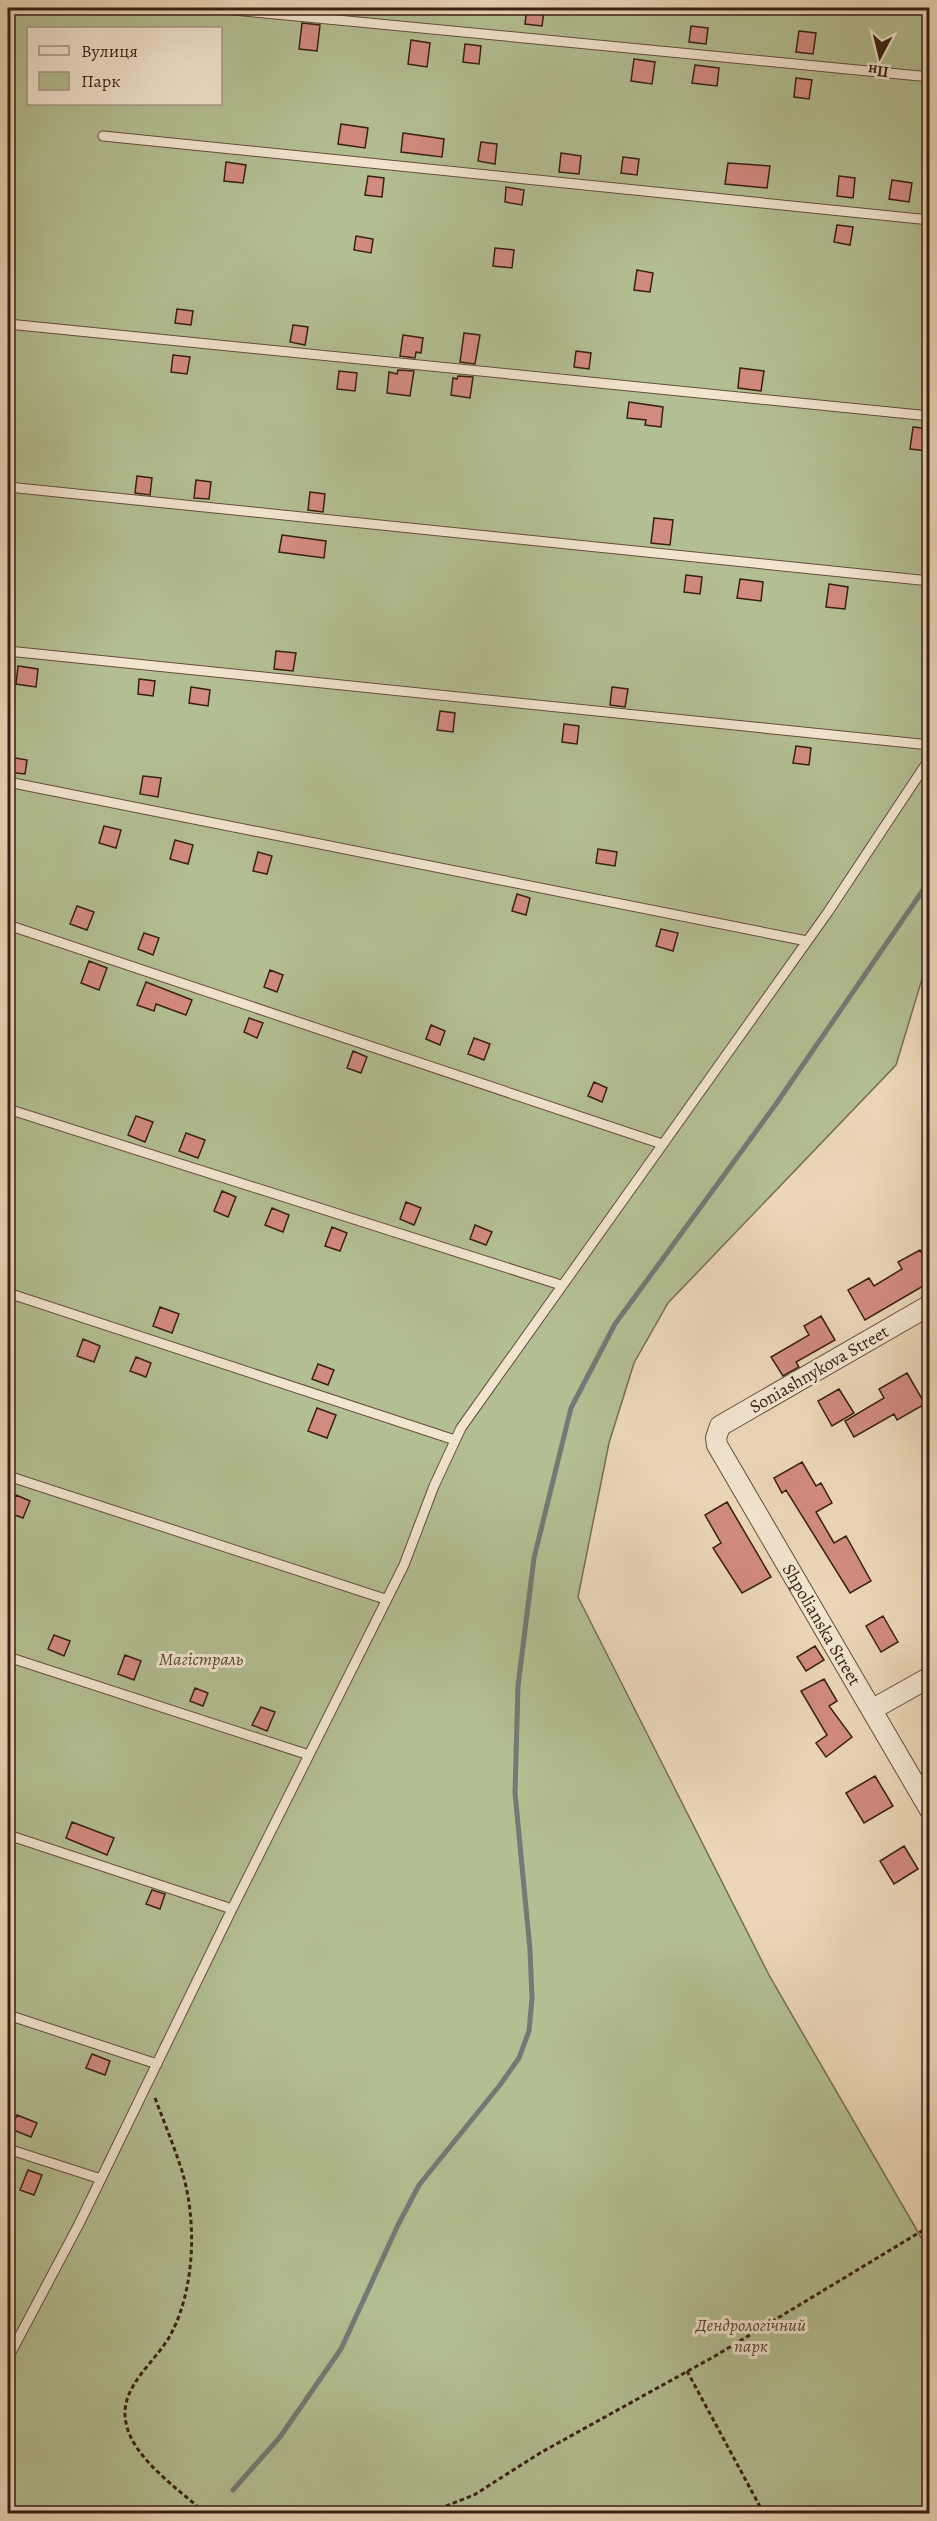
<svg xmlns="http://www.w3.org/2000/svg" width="937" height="2521" font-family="Alegreya,serif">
  <rect width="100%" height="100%" fill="#ebd7b7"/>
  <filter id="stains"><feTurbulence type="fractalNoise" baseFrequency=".00333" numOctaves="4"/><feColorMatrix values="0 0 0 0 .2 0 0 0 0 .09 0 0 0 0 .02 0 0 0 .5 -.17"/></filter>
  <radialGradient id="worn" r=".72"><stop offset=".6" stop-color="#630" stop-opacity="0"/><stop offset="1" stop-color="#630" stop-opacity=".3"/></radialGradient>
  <!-- green -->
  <path fill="#b3bf92" stroke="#766f53" stroke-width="1.5" fill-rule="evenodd" d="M8,8H929V956L896,1065L668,1303L634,1363L609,1443L578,1597L770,1977L929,2251V2513H8ZM28,28H220V104H28Z"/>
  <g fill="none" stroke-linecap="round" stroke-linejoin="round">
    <!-- stream -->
    <path stroke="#737a76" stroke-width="5" d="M233,2490L280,2437L341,2349L398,2225L419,2185L500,2085L519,2058L529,2031L532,1998L530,1950L515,1793L518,1686L534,1558L571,1408L615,1324L776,1104L930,880"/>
  </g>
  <!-- building -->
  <path fill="#d28b80" stroke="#381f14" stroke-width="1.5" d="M527,8L544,11L542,26L525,24Z
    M302,23L320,25L317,51L299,49Z
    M691,26L708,28L706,44L689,42Z
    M799,31L816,33L813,54L796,52Z
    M411,40L430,43L427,67L408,64Z
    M465,44L481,46L479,64L463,62Z
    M634,59L655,62L652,84L631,81Z
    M695,65L719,68L717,86L692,83Z
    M796,78L812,80L809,99L794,97Z
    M341,124L368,128L365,148L338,144Z
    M403,133L444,139L442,157L401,152Z
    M481,142L497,144L495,164L478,161Z
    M561,153L581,156L579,174L559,172Z
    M623,157L639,159L637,175L621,173Z
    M226,162L246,165L243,183L224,181Z
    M728,163L770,166L767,188L725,184Z
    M368,176L384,178L382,197L365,195Z
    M839,176L855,178L853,198L837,196Z
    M892,180L912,183L909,202L889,199Z
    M506,187L524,190L522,205L505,202Z
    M837,225L853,227L850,245L834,242Z
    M356,236L373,239L371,253L354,250Z
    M495,248L514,250L512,268L493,266Z
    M637,270L653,273L650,292L634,290Z
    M177,309L193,311L191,325L175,323Z
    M293,325L308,327L305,345L290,342Z
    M464,333L480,335L475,364L460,362Z
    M403,335L423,338L421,353L416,352L415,358L400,356Z
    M576,351L591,353L589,369L574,367Z
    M173,355L190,357L187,374L171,372Z
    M740,368L764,371L761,391L738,388Z
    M398,370L414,371L410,396L387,393L389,372L397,374Z
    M339,371L357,373L355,391L337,389Z
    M458,376L473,377L470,398L451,395L453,378L457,379Z
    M629,402L663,407L661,427L645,425L646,420L627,418Z
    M913,427L930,429L928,451L910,449Z
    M137,476L152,478L150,495L135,493Z
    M196,480L211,482L209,499L194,498Z
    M310,492L325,494L323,512L308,510Z
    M654,518L673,520L670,545L651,543Z
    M282,535L326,541L324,558L279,552Z
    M686,575L702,577L700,594L684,592Z
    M740,579L763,582L761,601L737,598Z
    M829,584L848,587L845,609L826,607Z
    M276,651L296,653L293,671L274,669Z
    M18,666L38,669L36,687L16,684Z
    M139,679L155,681L153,696L138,694Z
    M191,687L210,690L208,706L189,703Z
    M612,687L628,689L625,707L610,705Z
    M440,711L455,713L453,732L437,730Z
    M564,724L579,726L577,744L562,742Z
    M796,746L811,748L809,765L793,763Z
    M10,757L27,760L25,774L8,772Z
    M143,776L161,778L158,797L140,794Z
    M104,826L121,830L116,848L99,843Z
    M175,840L193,845L188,864L170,859Z
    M598,849L617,852L615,866L596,863Z
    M258,852L272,856L267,874L253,871Z
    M517,894L530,898L526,915L512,911Z
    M77,906L94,912L87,930L70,924Z
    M661,929L678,933L673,951L656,946Z
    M144,933L159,938L153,955L138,949Z
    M89,961L107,968L99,990L81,983Z
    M270,970L283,975L277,992L264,987Z
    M146,982L192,1000L186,1015L156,1004L154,1011L137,1005Z
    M249,1018L263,1023L257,1038L244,1032Z
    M431,1025L445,1031L440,1045L426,1039Z
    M474,1038L490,1044L484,1060L468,1054Z
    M353,1051L367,1057L361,1073L347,1068Z
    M594,1082L607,1088L602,1102L588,1096Z
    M136,1116L153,1122L145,1142L128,1135Z
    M186,1133L205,1140L198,1158L179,1151Z
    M222,1191L236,1197L228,1217L214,1211Z
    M406,1202L421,1208L414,1225L400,1219Z
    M272,1208L289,1215L283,1232L265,1225Z
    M475,1225L492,1232L486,1245L470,1239Z
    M332,1227L347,1233L340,1251L325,1246Z
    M920,1250L930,1266V1282L865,1320L848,1290L869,1278L874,1286L902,1269L898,1262Z
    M160,1307L179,1314L172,1333L153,1326Z
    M821,1316L835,1340L796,1362L799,1367L783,1376L771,1357L809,1335L804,1326Z
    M83,1339L100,1346L94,1362L77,1356Z
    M136,1357L151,1363L146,1377L130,1371Z
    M318,1364L334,1370L328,1385L312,1379Z
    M907,1373L925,1404L897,1420L894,1414L854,1437L845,1421L884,1398L879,1389Z
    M839,1389L854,1413L832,1426L818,1401Z
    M317,1408L336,1415L327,1438L308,1431Z
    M802,1462L816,1486L821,1483L832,1503L816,1512L834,1543L846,1536L871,1581L850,1593L786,1490L782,1493L774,1478Z
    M16,1495L30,1501L23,1518L9,1513Z
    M727,1502L771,1577L742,1593L713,1548L721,1543L705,1515Z
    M883,1616L898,1642L881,1652L866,1626Z
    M54,1635L70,1641L64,1656L48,1649Z
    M815,1646L824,1660L806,1671L797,1657Z
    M125,1655L141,1661L134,1680L118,1674Z
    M824,1679L837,1701L829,1706L852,1737L826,1757L816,1743L827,1735L801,1691Z
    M195,1688L208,1693L203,1706L190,1701Z
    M261,1707L275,1712L267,1731L252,1725Z
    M875,1776L893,1806L864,1823L846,1793Z
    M72,1822L114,1838L107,1855L66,1838Z
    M904,1846L918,1869L894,1884L880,1861Z
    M152,1890L165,1894L160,1909L146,1904Z
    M92,2054L110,2061L105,2075L86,2068Z
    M17,2115L37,2123L31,2137L11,2129Z
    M28,2170L42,2175L34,2195L20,2190Z"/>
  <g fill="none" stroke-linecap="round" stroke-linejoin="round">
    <defs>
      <path id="service" d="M213,8L930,77
        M103,136L930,220
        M8,324L930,416
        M8,487L930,581
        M8,651L930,745
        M8,782L807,941
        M8,925L662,1144
        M8,1109L561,1285
        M8,1293L455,1440
        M8,1476L385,1599
        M8,1657L309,1755
        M8,1835L232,1909
        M8,2015L157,2064
        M8,2149L101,2179
        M8,2358L79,2224L232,1909L404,1565L434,1486L461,1428L828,912L930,758"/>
      <g id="minor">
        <path id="s1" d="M930,1305L720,1426L716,1438L717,1445L930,1810"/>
        <path d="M873,1709L930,1677"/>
      </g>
    </defs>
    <!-- service casing -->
    <use href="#service" stroke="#654d3d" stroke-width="11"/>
    <!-- minor casing -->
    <use href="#minor" stroke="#654d3d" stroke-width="22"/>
    <!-- path -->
    <path stroke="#381f14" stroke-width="3" stroke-dasharray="4.5 3" stroke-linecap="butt" d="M155,2098C164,2122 174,2146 182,2171C197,2221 195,2286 172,2332C158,2361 118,2386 126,2423C133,2459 180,2490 206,2514
      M687,2371L764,2514
      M394,2514L441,2508L474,2495L540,2453L715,2356L930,2226"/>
    <!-- service -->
    <use href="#service" stroke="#f2e5d0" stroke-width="9"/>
    <!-- minor -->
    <use href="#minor" stroke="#f2e5d0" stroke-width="20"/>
  </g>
  <g text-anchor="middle" stroke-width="6" stroke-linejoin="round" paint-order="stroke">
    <!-- street labels -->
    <g font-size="18" fill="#381f14" stroke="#f2e5d0">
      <text transform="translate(819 1369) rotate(-30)" y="6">Soniashnykova Street</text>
      <text dy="6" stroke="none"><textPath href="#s1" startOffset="470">Shpolianska Street</textPath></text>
    </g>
    <!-- park labels -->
    <g font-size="18" font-style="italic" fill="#574734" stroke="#f2e5d0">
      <text x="201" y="1665">Магістраль</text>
      <text x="751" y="2331">Дендрологічний<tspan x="751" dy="21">парк</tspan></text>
    </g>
  </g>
  <!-- margin -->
  <rect width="937" height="2521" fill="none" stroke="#ebd7b7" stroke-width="30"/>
  <rect x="9" y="9" width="919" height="2503" fill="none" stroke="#381f14" stroke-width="3"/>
  <rect x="15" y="15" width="907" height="2491" fill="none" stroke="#381f14" stroke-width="1.5"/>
  <!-- legend -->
  <rect x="27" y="27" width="195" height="78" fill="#f2e5d0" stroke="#a89685" stroke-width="1.5"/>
  <rect x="39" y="46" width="30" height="9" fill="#f2e5d0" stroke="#a89685" stroke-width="1.5"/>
  <text x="81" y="57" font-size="18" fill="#381f14">Вулиця</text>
  <rect x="39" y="72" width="30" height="18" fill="#b3bf92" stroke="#a89685" stroke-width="1.5"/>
  <text x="81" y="87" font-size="18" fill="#381f14">Парк</text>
  <!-- north arrow -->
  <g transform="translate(880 57) rotate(187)" stroke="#f2e5d0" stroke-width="4.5" paint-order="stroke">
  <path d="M0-4.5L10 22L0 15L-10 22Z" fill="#381f14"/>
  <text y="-9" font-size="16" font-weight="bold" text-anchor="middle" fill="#381f14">Пн</text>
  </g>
  <rect width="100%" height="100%" filter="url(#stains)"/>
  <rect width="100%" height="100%" fill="url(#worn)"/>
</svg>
